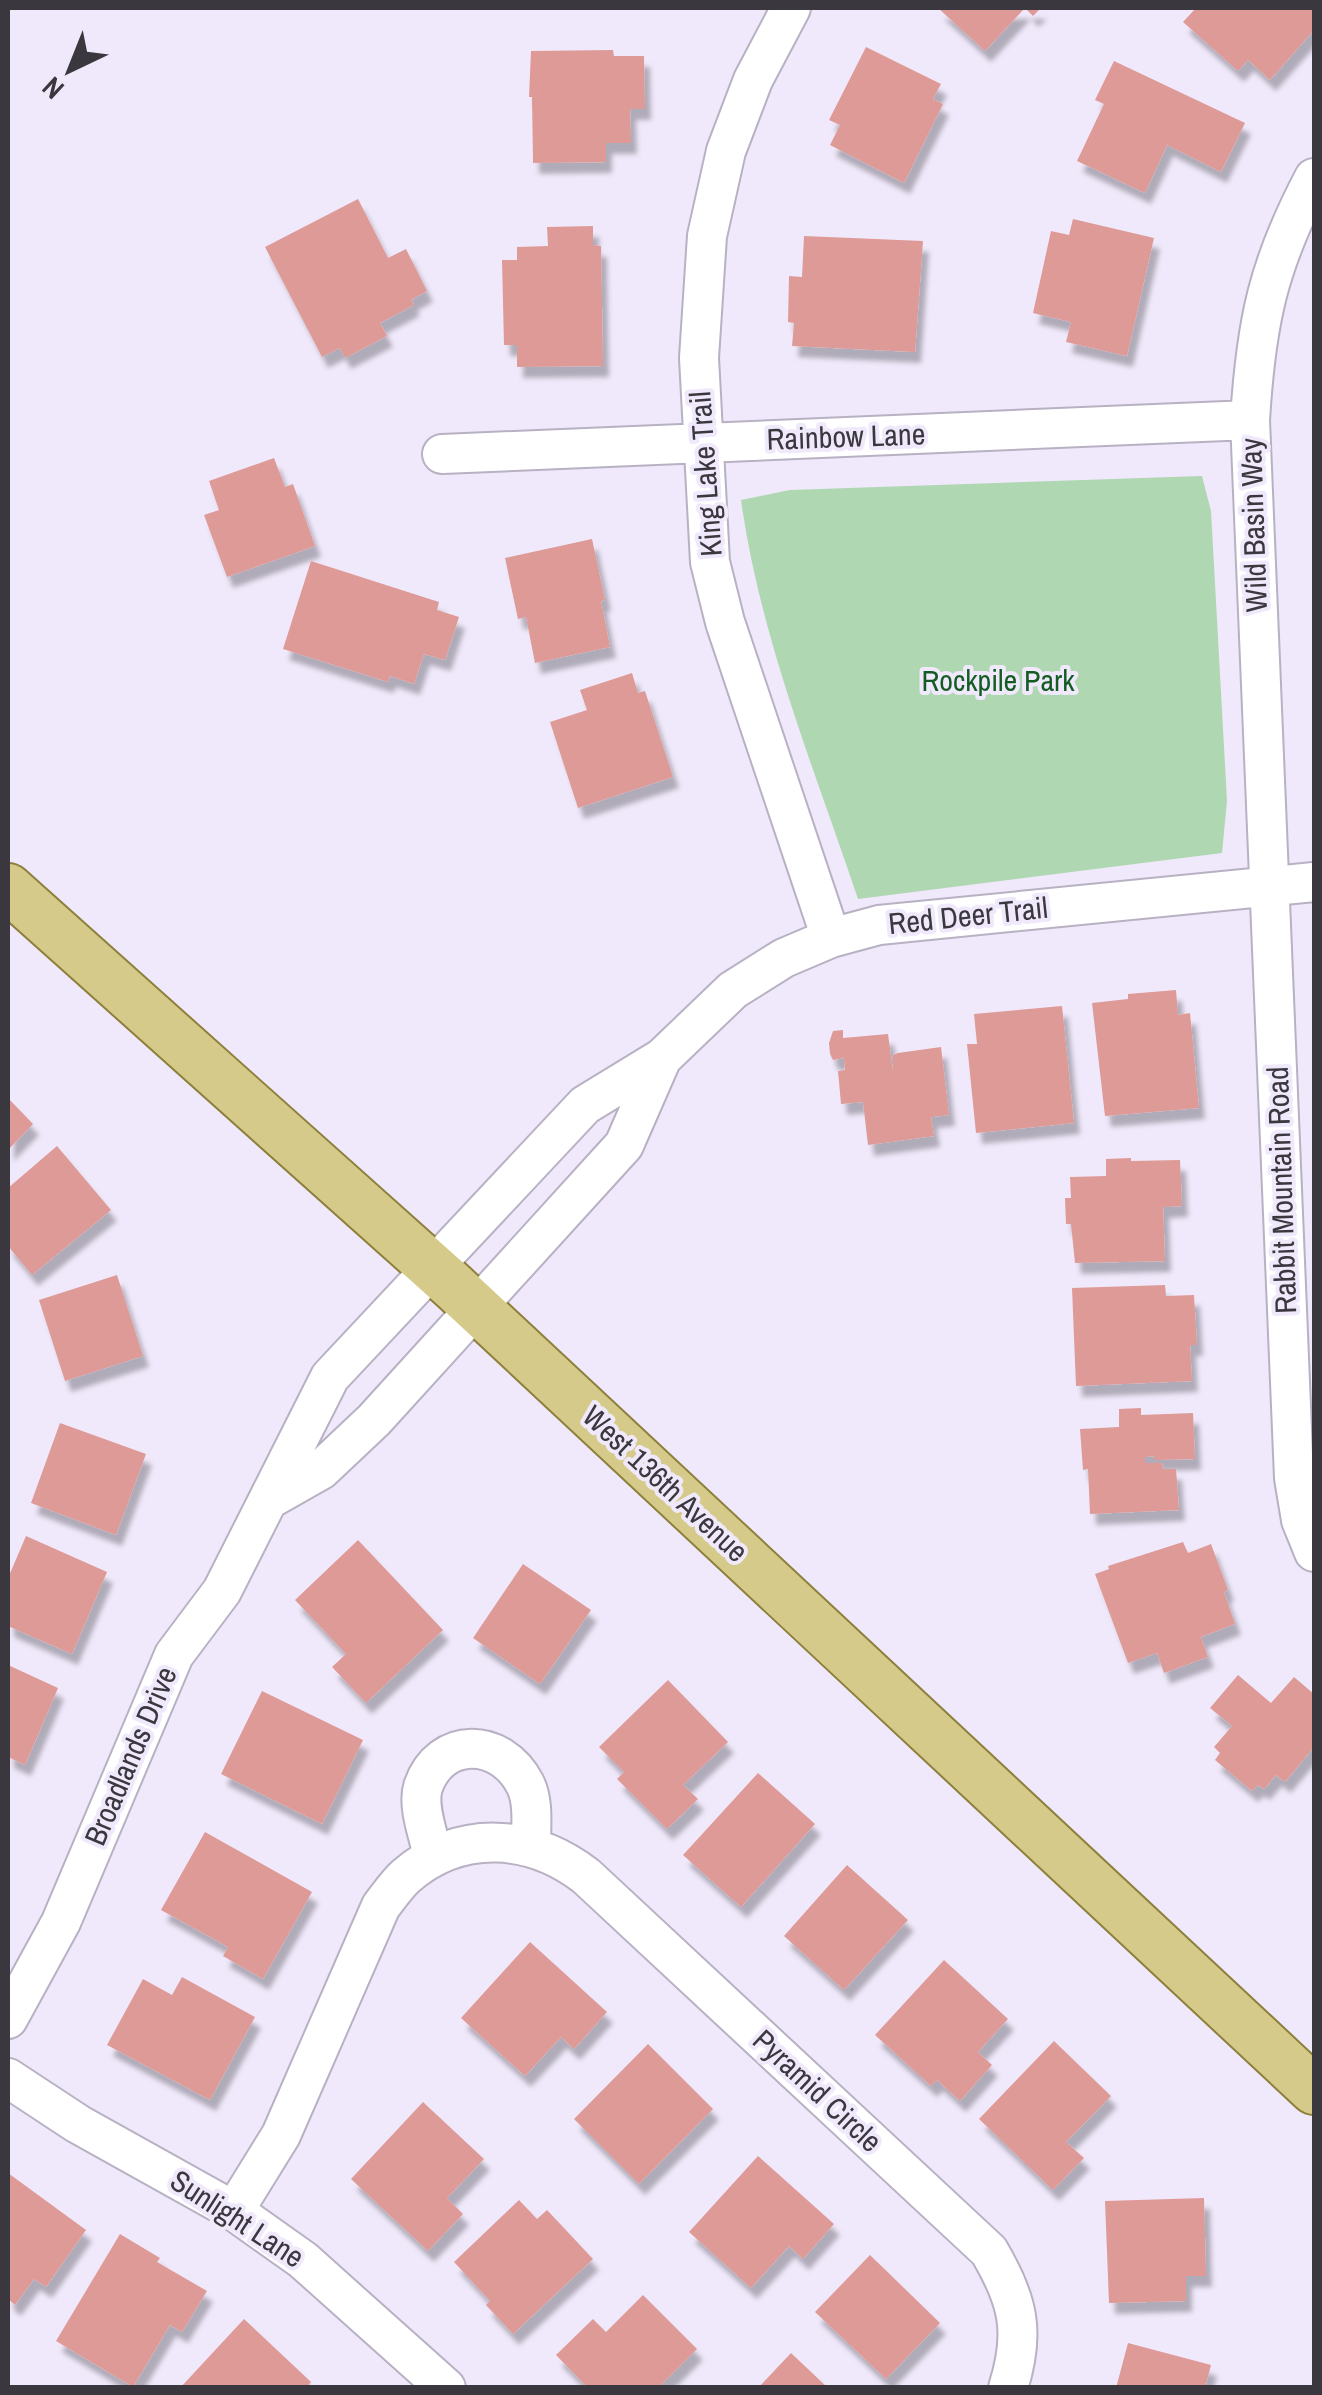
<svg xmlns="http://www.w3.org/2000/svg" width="1322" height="2395" font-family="'Archivo Narrow',sans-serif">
  <defs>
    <filter id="shadow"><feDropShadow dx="6" dy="11" stdDeviation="2.5" flood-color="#0004"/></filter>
  </defs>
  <rect width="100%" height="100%" fill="#f0e9fb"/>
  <!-- green -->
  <path fill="#afd7b1" d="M1202,476L1211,511L1227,801L1222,853L858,899C814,768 760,637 741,500L790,490Z"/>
  <!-- building -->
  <path fill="#de9a97" filter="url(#shadow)" d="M938,8H1041L1033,16L1025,8L985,51Z
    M1196,8H1314V30L1270,80L1248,60L1238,71L1183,22Z
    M866,47L941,84L933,99L943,104L904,183L830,145L840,125L829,120Z
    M613,50L614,56H644L645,109H630L631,143H606V162L533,163L532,97H529L531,51Z
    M1114,61L1245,123L1221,172L1167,145L1145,193L1077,161L1104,104L1095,100Z
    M358,199L388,258L406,249L427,291L411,300L414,305L380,323L387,336L345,358L340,348L322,357L265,247Z
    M1073,219L1154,238L1127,356L1066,342L1071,322L1033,313L1051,231L1069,235Z
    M593,226V245L601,246L603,366L517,367V345H504L502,260H517V247L548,246L547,227Z
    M804,236L923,241L915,352L792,346L794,323L788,322L789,276L802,277Z
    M274,458L285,487L293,484L315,546L227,577L204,515L219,510L209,481Z
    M592,539L605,600L601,601L610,647L535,663L526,617L518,619L505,558Z
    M311,561L439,602L437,610L459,617L445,660L424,654L414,684L390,676L388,682L283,649Z
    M632,673L638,693L645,691L673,777L578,808L550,722L587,710L580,690Z
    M1176,990L1178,1015L1190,1013L1199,1108L1105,1116L1092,1003L1128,999V994Z
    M1062,1006L1074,1123L976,1133L967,1044H977L974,1014Z
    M843,1030V1038L888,1034L893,1071V1055L898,1053L941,1047L949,1115L931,1117L934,1136L868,1145L863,1102L841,1104L838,1071L845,1070L844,1058L833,1060L830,1054L829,1043L833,1031Z
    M8,1098L33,1124L8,1150Z
    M57,1146L111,1210L32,1275L8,1246V1188Z
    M1131,1158V1161L1180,1160L1182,1206L1163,1207L1165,1261L1075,1263L1071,1224H1066L1065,1198H1071L1070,1177L1106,1176V1159Z
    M117,1275L143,1356L65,1381L39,1300Z
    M1165,1285L1166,1296L1194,1295L1197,1345H1190L1192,1381L1076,1386L1072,1288Z
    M1141,1408V1415L1193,1413L1195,1459L1154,1460V1456L1145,1457V1463H1162L1163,1469H1176L1179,1510L1090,1514L1088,1469L1083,1470L1080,1429L1119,1427V1409Z
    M60,1423L146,1454L116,1535L31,1503Z
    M26,1536L107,1572L72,1654L8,1626V1578Z
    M358,1540L443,1630L366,1703L332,1667L346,1654L295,1600Z
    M1183,1542L1188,1553L1211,1544L1228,1590L1224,1592L1235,1624L1201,1637L1208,1657L1164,1673L1157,1653L1128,1663L1095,1574L1109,1569L1108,1566Z
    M523,1564L591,1610L540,1684L473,1638Z
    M8,1665L58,1688L25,1765L8,1757Z
    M1238,1675L1271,1703L1294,1677L1314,1694V1747L1285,1782L1276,1775L1264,1789L1258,1785L1252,1791L1215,1760L1220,1753L1214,1747L1232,1726L1210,1708Z
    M668,1680L728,1742L683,1785L698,1799L667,1829L617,1779L624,1772L599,1747Z
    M262,1691L363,1740L322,1824L221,1774Z
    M758,1773L815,1824L741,1907L683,1855Z
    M205,1832L312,1892L263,1979L223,1956L228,1947L161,1910Z
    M847,1865L908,1920L844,1990L784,1936Z
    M530,1942L607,2012L574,2049L561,2037L525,2076L461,2018Z
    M944,1960L1008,2019L978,2052L992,2065L960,2101L937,2080L931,2086L875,2035Z
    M182,1977L255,2017L210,2100L107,2045L143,1979L172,1995Z
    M1054,2041L1111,2096L1066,2142L1084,2158L1053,2190L979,2119Z
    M648,2044L713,2109L639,2184L574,2119Z
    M423,2102L484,2159L447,2198L463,2214L428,2251L351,2179Z
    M758,2156L834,2224L803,2259L789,2246L751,2288L689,2232Z
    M8,2173L86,2230L46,2287L34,2279L15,2305L8,2299Z
    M1204,2198L1206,2276H1186V2301L1109,2303L1105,2201Z
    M519,2200L537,2219L547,2210L593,2259L513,2334L486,2305L490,2301L454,2262Z
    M120,2234L160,2258L157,2262L207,2291L182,2332L170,2325L133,2387L56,2341Z
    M870,2255L940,2323L886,2379L815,2312Z
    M643,2295L697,2349L658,2388H588L556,2355L593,2319L606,2332Z
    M244,2319L311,2382L306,2388H180Z
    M1128,2343L1211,2365L1205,2388H1116Z
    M791,2353L828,2388H758Z"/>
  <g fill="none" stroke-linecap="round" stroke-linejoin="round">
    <defs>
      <path id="minor" d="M791,8L753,80L726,151L707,236L699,358L710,562L725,622L831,938
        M1314,178C1268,265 1256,322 1250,420L1294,1478L1301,1520L1314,1552
        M442,454L1250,420
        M268,1500L321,1470L374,1420L624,1145L662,1058
        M433,1856C429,1836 417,1807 423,1787C440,1736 501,1737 525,1784C534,1801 531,1826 531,1846
        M8,2019L61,1922L174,1655L222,1591L330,1377L585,1105L662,1058L733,990L784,958L831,938L879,925L1314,882
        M8,2078L78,2124L234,2211L303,2260L446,2388
        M234,2211L281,2135L381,1906C389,1896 397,1884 406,1876C461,1829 531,1834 586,1876L989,2251C1018,2300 1026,2332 1008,2388"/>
      <path id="major" d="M8,888L453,1286L1314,2090"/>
    </defs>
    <!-- minor casing -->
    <use href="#minor" stroke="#b8b1c3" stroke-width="42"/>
    <!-- major casing -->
    <use href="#major" stroke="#8d803c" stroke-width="52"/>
    <!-- minor -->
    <use href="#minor" stroke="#fff" stroke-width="38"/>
    <!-- major -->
    <use href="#major" stroke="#d5ca89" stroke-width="48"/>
  </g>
  <g text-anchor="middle" stroke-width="8" stroke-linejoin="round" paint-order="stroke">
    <!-- street labels -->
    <g font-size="30" fill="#3a373e" stroke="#f0e9fb">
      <text transform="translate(846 437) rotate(-2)" y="10">Rainbow Lane</text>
      <text transform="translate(706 474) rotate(-94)" y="10">King Lake Trail</text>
      <text transform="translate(1254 525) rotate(-92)" y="10">Wild Basin Way</text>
      <text transform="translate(968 916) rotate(-6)" y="10">Red Deer Trail</text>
      <text transform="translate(1282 1190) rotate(-92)" y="10">Rabbit Mountain Road</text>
      <text transform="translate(665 1484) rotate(43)" y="10">West 136th Avenue</text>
      <text transform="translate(131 1756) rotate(-67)" y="10">Broadlands Drive</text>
      <text transform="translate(817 2091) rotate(43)" y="10">Pyramid Circle</text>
      <text transform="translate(237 2219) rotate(33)" y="10">Sunlight Lane</text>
    </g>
    <!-- park labels -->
    <g font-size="30" fill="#145c23" stroke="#f0e9fb">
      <text x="998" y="691">Rockpile Park</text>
    </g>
  </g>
  <!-- border -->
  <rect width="1322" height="2395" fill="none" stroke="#3a373e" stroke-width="20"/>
  <!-- north arrow -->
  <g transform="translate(70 70) rotate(223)" stroke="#f0e9fb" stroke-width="8" paint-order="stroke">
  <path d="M0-8L18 38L0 25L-18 38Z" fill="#3a373e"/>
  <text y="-15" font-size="28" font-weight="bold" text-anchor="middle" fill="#3a373e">N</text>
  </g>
</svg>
